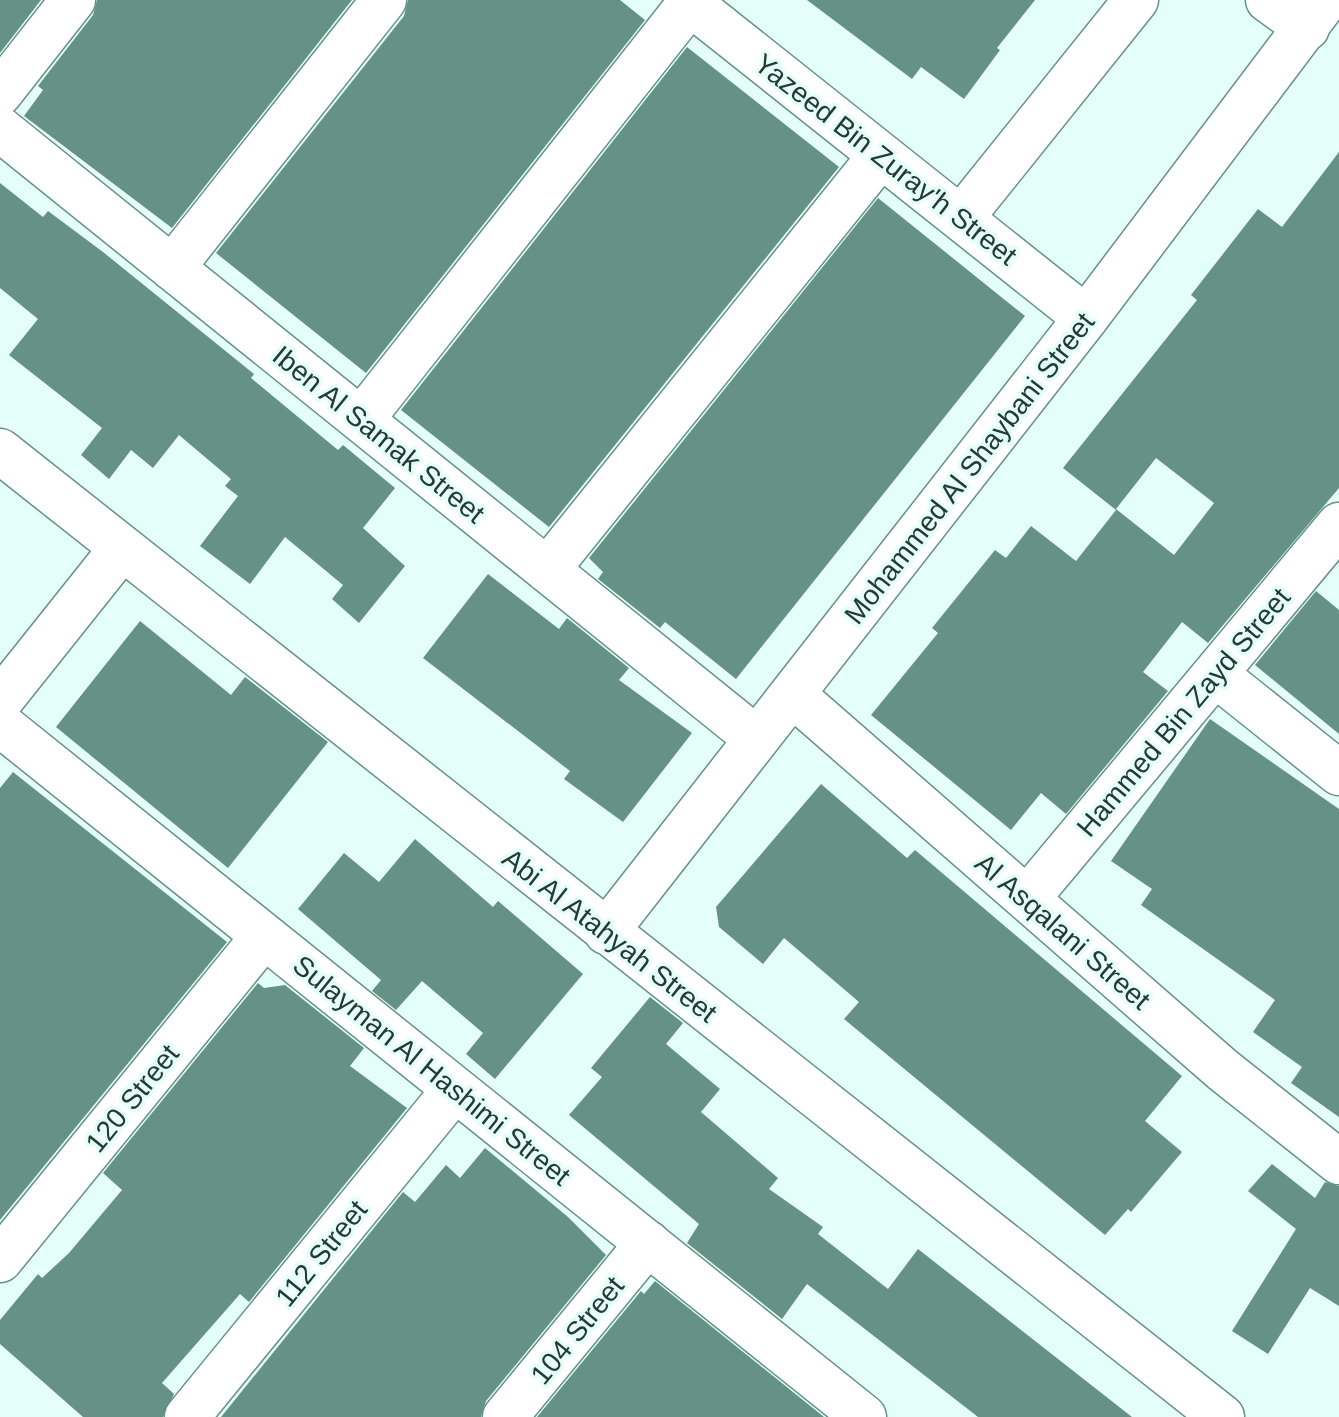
<svg xmlns="http://www.w3.org/2000/svg" width="1339" height="1417" font-family="Helvetica,sans-serif">
  <rect width="100%" height="100%" fill="#e3fff8"/>
  <!-- building -->
  <path fill="#659187" fill-rule="evenodd" d="M0,0H41L0,53Z
    M97,0H352L172,228L24,116L43,90L38,86L93,15Z
    M408,0H620L645,20L366,373L216,253L404,16Z
    M807,0H1035L997,48L1000,50L964,99L921,67L912,79Z
    M687,47L839,167L549,527L401,410Z
    M1339,152V488L1208,643L1182,622L1143,672L1168,691L1066,814L1041,793L1011,830L871,715L938,633L932,628L995,550L1006,558L1031,526L1076,561L1116,510L1063,468L1197,300L1191,295L1258,209L1282,227ZM1156,458L1214,503L1174,555L1116,509Z
    M0,183L43,217L48,211L103,252L254,374L251,378L338,450L343,445L395,488L363,528L405,566L359,623L332,599L343,585L285,537L250,584L200,546L238,496L225,486L231,479L179,435L153,468L131,450L109,479L81,455L102,428L9,355L38,319L0,288Z
    M878,198L1025,316L736,679L665,622L660,628L598,579L603,572L589,558Z
    M488,574L559,629L567,618L629,668L619,680L692,733L623,822L564,779L570,771L423,658Z
    M1316,591L1339,610V734L1255,665Z
    M140,621L231,695L245,677L328,742L228,868L56,727Z
    M1210,719L1339,809V1117L1291,1083L1302,1067L1253,1032L1275,1000L1141,905L1152,889L1111,861Z
    M13,772L227,942L0,1220V788Z
    M821,784L907,858L915,850L1182,1076L1145,1121L1182,1152L1131,1212L1128,1209L1105,1235L844,1019L859,1002L784,938L763,964L719,927L716,907Z
    M415,839L493,907L498,901L583,974L495,1079L466,1054L483,1033L422,981L396,1010L372,991L381,980L298,909L344,853L379,882Z
    M258,983L264,988L285,985L364,1048L350,1066L407,1108L249,1302L240,1294L162,1383L174,1394L163,1417H83L0,1344V1320L38,1274L42,1278L69,1253L122,1190L103,1173Z
    M650,997L683,1023L666,1044L720,1089L701,1112L778,1178L769,1189L823,1227L818,1234L888,1289L918,1249L1132,1417H978L807,1284L782,1319L687,1243L699,1224L569,1115L602,1077L591,1068Z
    M485,1148L568,1217L606,1255L486,1401L481,1417H221L403,1192L415,1202L446,1165L460,1178Z
    M1272,1164L1315,1198L1325,1182L1339,1186V1306L1310,1288L1268,1354L1232,1331L1296,1229L1248,1191Z
    M655,1281L824,1417H537L641,1291L644,1294Z"/>
  <g fill="none" stroke-linecap="round" stroke-linejoin="round">
    <defs>
      <path id="minor" d="M686,0L1086,318
        M1268,0L1307,28
        M0,93L73,0
        M0,129L757,739
        M961,218L1136,0
        M172,268L384,0
        M361,420L690,3
        M0,451L1222,1417
        M547,570L881,155
        M1215,674L1339,773
        M792,694L1223,1070L1339,1162
        M0,701L122,548
        M0,724L864,1417
        M1027,899L1339,525
        M606,932L1086,318L1326,0
        M0,1260L264,936
        M187,1417L455,1089
        M505,1417L648,1243"/>
    </defs>
    <!-- minor casing -->
    <use href="#minor" stroke="#659188" stroke-width="47"/>
    <!-- minor -->
    <use href="#minor" stroke="#fff" stroke-width="44"/>
  </g>
  <g text-anchor="middle" stroke-width="7" stroke-linejoin="round" paint-order="stroke">
    <!-- street labels -->
    <g font-size="28" fill="#263935" stroke="#e3fff8">
      <text transform="translate(886 159) rotate(38)" y="10">Yazeed Bin Zuray'h Street</text>
      <text transform="translate(379 434) rotate(39)" y="10">Iben Al Samak Street</text>
      <text transform="translate(969 468) rotate(-52)" y="10">Mohammed Al Shaybani Street</text>
      <text transform="translate(1183 712) rotate(-50)" y="10">Hammed Bin Zayd Street</text>
      <text transform="translate(1063 931) rotate(41)" y="10">Al Asqalani Street</text>
      <text transform="translate(610 935) rotate(38)" y="10">Abi Al Atahyah Street</text>
      <text transform="translate(432 1070) rotate(39)" y="10">Sulayman Al Hashimi Street</text>
      <text transform="translate(132 1098) rotate(-51)" y="10">120 Street</text>
      <text transform="translate(321 1253) rotate(-51)" y="10">112 Street</text>
      <text transform="translate(577 1330) rotate(-51)" y="10">104 Street</text>
    </g>
  </g>
</svg>
